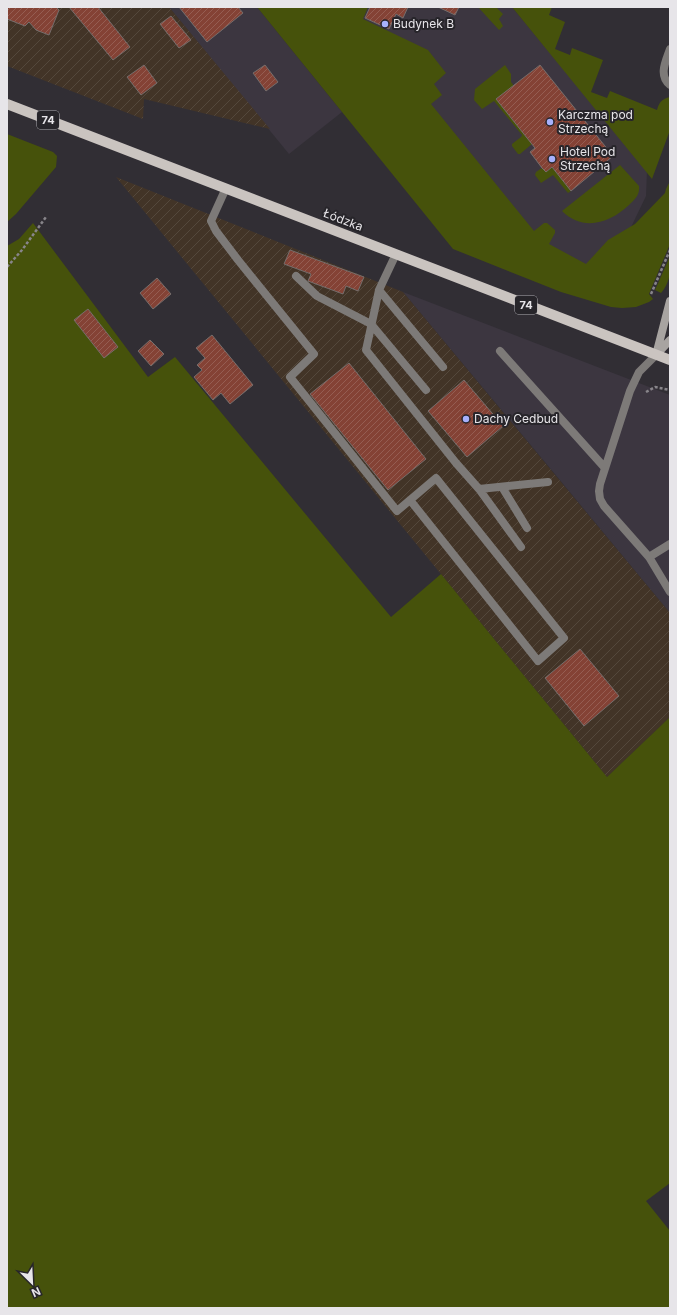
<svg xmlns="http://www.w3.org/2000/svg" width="677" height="1315" font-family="Inter,sans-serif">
  <defs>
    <pattern id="industrial-furrows" width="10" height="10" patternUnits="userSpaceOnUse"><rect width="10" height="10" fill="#423427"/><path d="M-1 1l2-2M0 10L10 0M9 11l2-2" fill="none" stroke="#54483c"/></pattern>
    <pattern id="building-hatch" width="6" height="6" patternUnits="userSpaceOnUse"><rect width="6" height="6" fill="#844235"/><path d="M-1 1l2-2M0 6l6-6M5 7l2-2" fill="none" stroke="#955d52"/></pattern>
  </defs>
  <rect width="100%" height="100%" fill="#312e34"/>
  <!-- built -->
  <path fill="#3c3640" d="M169,7H257L342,112L289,154Z
    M342,7H512L647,170L646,196L598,296L571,285Z
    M403,292L670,395V613L559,479Z"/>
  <!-- industrial -->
  <path fill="url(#industrial-furrows)" d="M7,7H169L270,129L144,99L143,119L7,66Z
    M116,177L403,292L670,613V717L607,777Z"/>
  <!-- grass -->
  <path fill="#46520b" d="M257,7H368L363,19L428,50L446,73L434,84L442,95L431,104L534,231L544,223H547L555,230V233L549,244L586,264L608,240L635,224L665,193L666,189L670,181V244L649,294L653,299L649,302L636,307L622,308L611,307L561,292L453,249Z
    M478,7H496L503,14L499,19L503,26L499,30Z
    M512,7H552L549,15L565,22L555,49L570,55L572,48L603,60L591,92L607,98L610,91L657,110C659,102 662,99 670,97V130L652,179Z
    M505,65L511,74V82L514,86L532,144L520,154H518L512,146V144L521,137L522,135L494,101L482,109L474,100L475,89Z
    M7,134L53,152L57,156L56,167L16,214L7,222Z
    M620,165L639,186C640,195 635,199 629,205C610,223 583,232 562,211Z
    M552,167L571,191L568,193L553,175L541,183L535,175L536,172L542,168L546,172Z
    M33,223L148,377L175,357L391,617L441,574L607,777L670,717V1183L646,1201L670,1231V1308H7V246L19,239Z
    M670,256C670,272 671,281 661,293L655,290Z"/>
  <!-- building -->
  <path fill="url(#building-hatch)" stroke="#756d6b" d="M7,7H56L59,10L49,35L36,30L29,22L25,26L7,19Z
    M69,7H98L130,47L113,60Z
    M179,7H238L243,13L207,42Z
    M370,7H408L403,18L396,14L389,29L365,18Z
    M438,7H459L455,15Z
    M171,16L191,40L179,48L160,24Z
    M144,65L157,83L141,95L127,77Z
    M265,65L278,82L266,91L253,73Z
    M540,65L613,156L571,191L552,167L546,172L542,168L530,152L535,148L496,99Z
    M290,250L364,277L358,291L346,286L343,294L308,281L311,274L284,264Z
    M157,278L171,294L153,309L140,293Z
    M88,309L118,347L104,358L74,320Z
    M212,335L253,385L230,404L221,393L213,400L194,377L202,370L197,365L205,358L196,348Z
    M150,340L164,354L151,366L138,351Z
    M349,363L426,459L388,490L310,394Z
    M464,380L503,426L467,457L428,411Z
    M580,649L619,696L584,726L545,678Z"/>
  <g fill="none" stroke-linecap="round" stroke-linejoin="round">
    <!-- path -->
    <path stroke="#88858a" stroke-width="2.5" stroke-dasharray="3 2" stroke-linecap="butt" d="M7,267L22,250L46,217
      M651,294L670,250
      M646,392L655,387L670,390"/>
    <!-- lane -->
    <path stroke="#7d7a78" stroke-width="8" d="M670,49C666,61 658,75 670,85
      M226,188L211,221L216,231L238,260L314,354L290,377L397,511L436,478L564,638L538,661L410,500
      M396,254L379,290L366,350L456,463L479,489L548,482
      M296,276L317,296L371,324L426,390
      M379,290L443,367
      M500,351L605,468
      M656,355L639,372L630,391L600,484L599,491L600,499L604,506L649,557L670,592
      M502,487L527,528
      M479,489L521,547
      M649,557L670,544"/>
    <!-- secondary -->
    <path stroke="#a8a4a1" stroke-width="8" d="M657,354L670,340
      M656,355L670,301"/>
    <!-- primary -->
    <path stroke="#cac4c0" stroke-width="10" d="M7,104L670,360"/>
  </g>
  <!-- markers -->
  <g fill="#a7b1fc" stroke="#27252a" stroke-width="1.5">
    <circle cx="385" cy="24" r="4"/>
    <circle cx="550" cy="122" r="4"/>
    <circle cx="552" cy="159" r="4"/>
    <circle cx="466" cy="419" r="4"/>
  </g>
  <g text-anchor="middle" stroke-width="4" stroke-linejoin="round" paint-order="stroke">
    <!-- shield labels -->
    <g fill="#27252a" stroke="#adabb0" stroke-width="1">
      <rect x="37" y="111" width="22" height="18" rx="3"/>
      <rect x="515" y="296" width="22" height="18" rx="3"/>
    </g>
    <g font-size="11" font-weight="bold" fill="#e7e5e9">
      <text x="48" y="124">74</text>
      <text x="526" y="309">74</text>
    </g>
    <!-- poi labels -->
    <g font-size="12" fill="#e7e5e9" stroke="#27252a" text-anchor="start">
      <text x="393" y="28">Budynek B</text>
      <text x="558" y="119">Karczma pod<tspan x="558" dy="14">Strzechą</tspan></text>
      <text x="560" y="156">Hotel Pod<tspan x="560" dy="14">Strzechą</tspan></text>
      <text x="474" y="423">Dachy Cedbud</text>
    </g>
    <!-- street labels -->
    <g font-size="12" fill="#e7e5e9" stroke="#27252a">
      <text transform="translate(343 220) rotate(21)" y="4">Łódzka</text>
    </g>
  </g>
  <!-- border -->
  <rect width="677" height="1315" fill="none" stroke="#e7e5e9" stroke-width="16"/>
  <!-- north arrow -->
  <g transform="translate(32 1283) rotate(156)" stroke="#27252a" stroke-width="3" paint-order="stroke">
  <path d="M0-3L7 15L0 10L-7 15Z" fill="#e7e5e9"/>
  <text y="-6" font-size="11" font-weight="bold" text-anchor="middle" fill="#e7e5e9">N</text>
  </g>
</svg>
